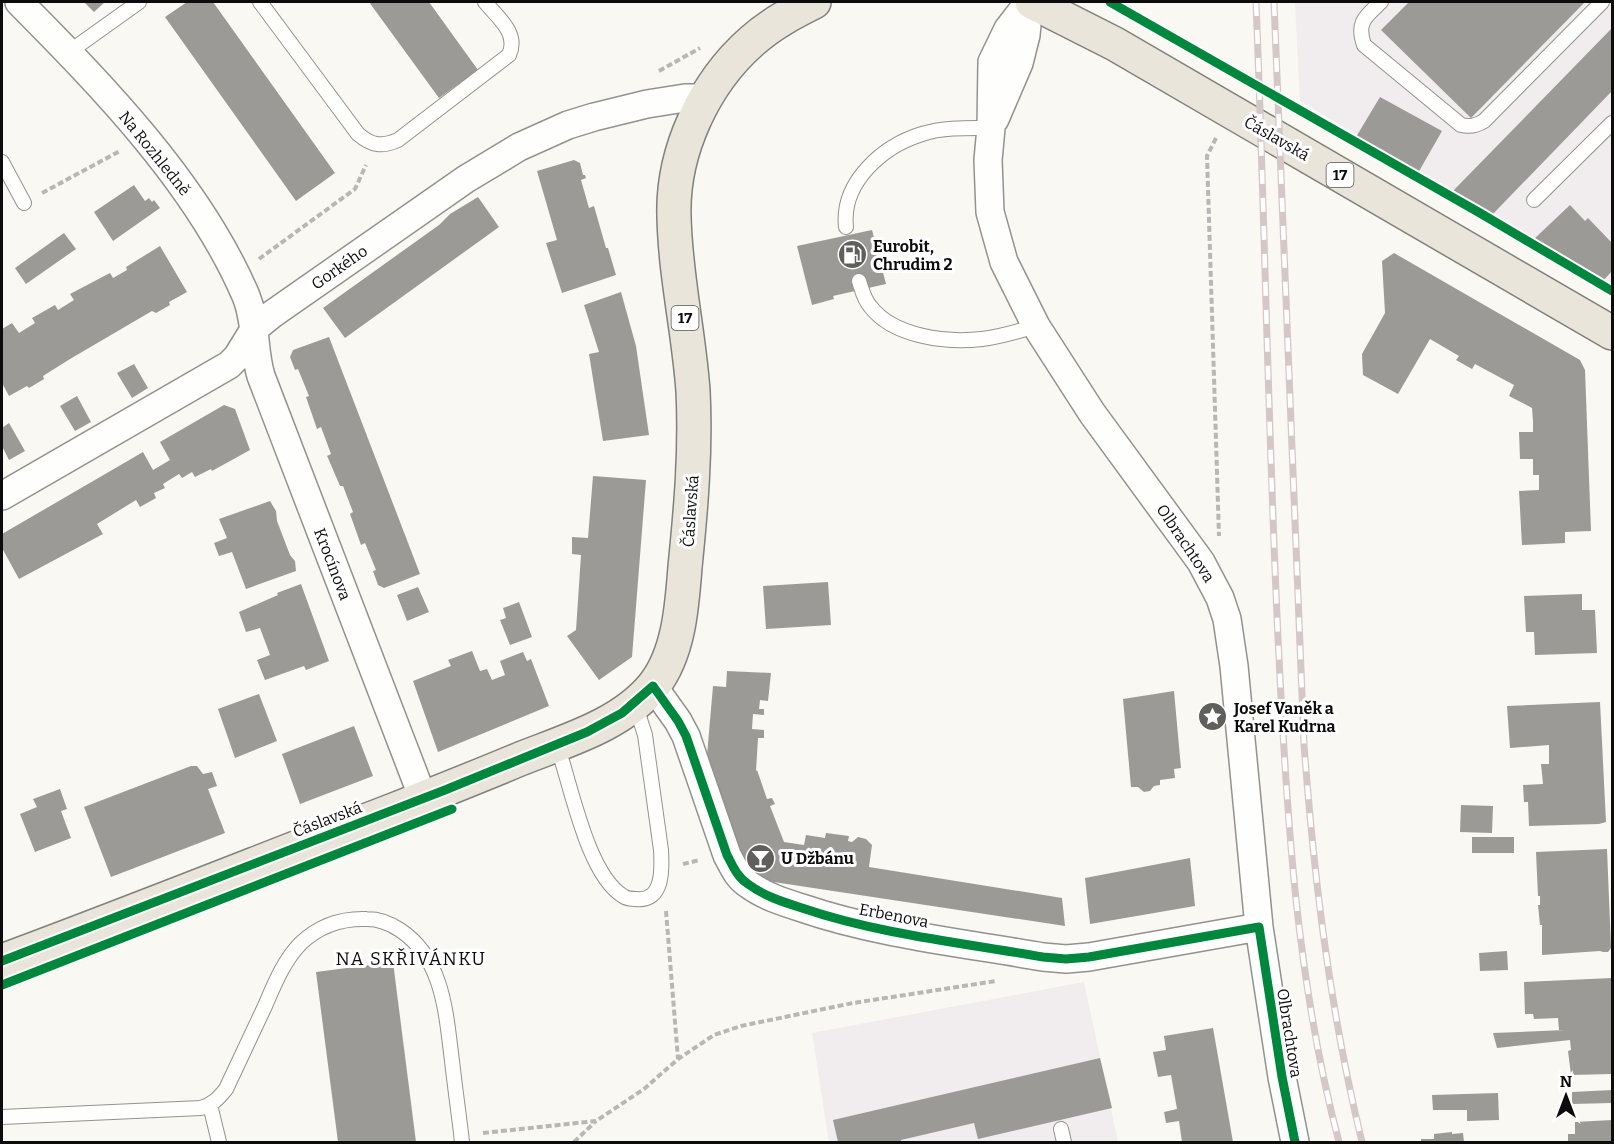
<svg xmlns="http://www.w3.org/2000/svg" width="1614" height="1144" font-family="Bitter,serif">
  <rect width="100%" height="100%" fill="#faf8f2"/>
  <!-- industrial -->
  <path fill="#f1ecee" d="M1295,2H1612V286L1300,101Z
    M1084,982L1118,1142H829L812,1033Z"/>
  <!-- building -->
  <path fill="#9c9a97" d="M84,2H105L94,12Z
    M187,2H213L335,173L296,201L165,17Z
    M369,2H429L478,70L439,98Z
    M1409,2H1585L1471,118L1381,30Z
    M1612,28V91L1491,216L1451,193Z
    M1380,97L1442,131L1418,173L1356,137Z
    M574,160L580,163L583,175H585L586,178L581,180L589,208L594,206L606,248H608L616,275L562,293L546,243L557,240L537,171Z
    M134,185L145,201L149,198L152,202L154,200L160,208L113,241L94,212Z
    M478,197L499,227L345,338L323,308L439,225L450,214Z
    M1570,205L1585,221L1588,218L1612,243V271L1603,281L1533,240Z
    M872,230L886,284L833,296L834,299L812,305L797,246Z
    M64,233L76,249L26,284L15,268Z
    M160,246L187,292L169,302L170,305L156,313L152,311L70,359L43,376L44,379L29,388L27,386L9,396L2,383V329L12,323L19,333L35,323L32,318L55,305L58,310L74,300L70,294L110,273L113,278L127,270L126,267Z
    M1394,253L1580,360L1585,370L1591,531L1565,532V543L1522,545L1519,491L1539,490V475H1533V459H1520L1519,432H1533V421L1532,408L1509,396L1514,385L1475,364L1472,369L1456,360L1459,356L1430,339L1398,394L1363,375L1362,354L1385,313L1382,261Z
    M621,292L636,346L649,435L603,441L589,354L599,352L584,305Z
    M329,337L420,574L384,588L378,585L373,571L376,570L365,543L361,545L350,514L353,512L343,486H340L328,458L327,456L331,454L321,427L317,429L306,397L309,396L298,369L295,370L290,357L293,350Z
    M134,364L148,388L132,398L117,373Z
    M77,396L91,422L75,431L60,406Z
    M224,405L235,409L250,450L212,471L211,469L195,477L192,472L182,478L179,474L163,484L165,488L154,493L156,498L140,507L136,500L97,524L103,534L19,579L2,548V534L143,452L153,470L170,460L160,442Z
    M9,423L25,451L9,460L2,446V428Z
    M593,476L646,480L632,657L599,680L567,636L576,630L581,555L572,554V537L588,538Z
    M270,501L276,511L277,521L290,555L295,561L296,571L246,589L232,552L219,556L214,543L227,538L219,519Z
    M828,582L831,625L766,629L763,586Z
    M301,584L329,661L306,670L304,666L265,680L257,660L270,655L260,628L246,632L239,612L278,595L277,593Z
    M418,587L429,612L407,621L397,595Z
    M1582,594V610H1595L1597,653L1535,655L1534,632H1526L1524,596Z
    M519,602L532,637L510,645L500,620L506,618L503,608Z
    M472,651L480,671L487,669L492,680L505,675L500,661L523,652L527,661L531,659L549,706L438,752L413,681L451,666L448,660Z
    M727,671L771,673L768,701L760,700L759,709H764V715L753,714L752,729L764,730V738H758L756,771L757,770L767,799L772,798L775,804L770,806L784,842L804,845L806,835L825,838L826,833L849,836L848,841L852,842L858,837L866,839L872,845L869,867L1062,898L1065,926L754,879L741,869L706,767L713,686L726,687Z
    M1174,691L1181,768L1174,769L1175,778L1160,780V785L1154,786L1150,791L1144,792L1138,787H1131L1123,699Z
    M259,694L277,741L235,758L218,709Z
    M1600,702L1606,822L1599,824L1529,826L1528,802H1524L1523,785L1543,784L1541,764H1549V745L1510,748L1507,706Z
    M354,726L373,776L300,804L282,754Z
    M191,766H197L203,774L212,772L217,786L208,789L225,833L111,877L84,807Z
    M60,789L67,809L61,811L71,838L35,852L20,814L37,807L33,799Z
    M1461,805L1493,806L1492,833L1460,832Z
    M1472,837H1514V853H1472Z
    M1607,849L1611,948L1608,952H1603L1600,951L1542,955V925H1540L1538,905H1540V896H1538L1536,852Z
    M1190,858L1195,906L1090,924L1085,878Z
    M1507,951L1508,970L1480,971L1479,953Z
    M393,962L416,1142H338L316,972Z
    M1612,978V1074L1571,1075L1568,1051L1571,1050L1570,1040L1497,1048L1493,1033L1565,1030H1559L1558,1018L1534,1019L1533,1014H1525L1524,982Z
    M1213,1028L1233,1142H1182L1179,1121L1166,1123L1164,1112L1177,1109L1171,1075L1158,1077L1153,1052L1166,1050L1164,1036Z
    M1100,1058L1112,1108L978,1139L974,1123L901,1140V1142H838L833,1120Z
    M1612,1090V1103L1572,1104V1092Z
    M1498,1093L1499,1120L1467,1121V1110H1433L1432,1095Z
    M1612,1120V1142H1568V1134H1575V1122Z
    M1452,1132V1134L1463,1133L1464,1142H1421V1139H1434V1134Z"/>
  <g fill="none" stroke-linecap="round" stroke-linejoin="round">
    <defs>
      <path id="lane" d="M260,2L358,134C372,146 382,147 398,140L509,55C519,33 498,18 485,2
        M1381,2C1366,16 1356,22 1364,45L1461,125C1470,127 1476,126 1484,121L1602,2
        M69,52L139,2
        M2,162L24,203
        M1534,200L1612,123
        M846,227C841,182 883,146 922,134C944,127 969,128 991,128
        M859,281C862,290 864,299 870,306C893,337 947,343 982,339C1000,337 1019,331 1036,326
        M557,745C571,785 587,874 623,896C627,899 632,899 636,899C664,902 662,868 661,850L645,735L635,704
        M210,1105L219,1142
        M2,1117L201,1108C213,1104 218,1099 226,1089C239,1061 252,1034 265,1006C274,985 284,960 301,943C319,926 341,918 367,919C379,919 391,924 400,930C444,959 446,1015 452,1061C455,1088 459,1115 462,1142
        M1061,1129L1064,1142"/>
      <path id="street" d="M19,2C103,87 198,184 246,296C257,323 253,350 261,376L423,798
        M1029,2L1008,29L992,62L991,128L988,160L990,212L1004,262L1036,326L1092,413L1201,562L1220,598L1227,619L1234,666L1259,927L1282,1077L1295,1142
        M995,119L1019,63L1026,35L1029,2
        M2,496L229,365L237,357L255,328L271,315L466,179L519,147L568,125L594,117L647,104L685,98H706
        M653,686L678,721L686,736L727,855C733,866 737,877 748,884C764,896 783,902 802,908C878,934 963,943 1043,957L1066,959L1089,957L1259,927"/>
      <path id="primary" d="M1032,2L1115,44L1612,333
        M2,961C132,913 261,861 391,811C434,794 477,777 520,759C565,741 622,725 654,685C679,653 682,606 685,567C691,508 696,450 693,391C689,333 675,275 674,216C672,152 704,83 752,41C771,24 792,13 814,2"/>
    </defs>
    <!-- lane casing -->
    <use href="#lane" stroke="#939290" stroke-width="16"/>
    <!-- street casing -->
    <use href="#street" stroke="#939290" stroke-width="30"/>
    <!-- primary casing -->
    <use href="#primary" stroke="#80807d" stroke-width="36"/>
    <!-- path -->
    <path stroke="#b7b7b6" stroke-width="4" stroke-dasharray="6 3" stroke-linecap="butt" d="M659,71L700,48
      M1216,138L1207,156L1219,536
      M42,193L120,151
      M259,259L355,189L366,165
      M683,864L700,860
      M666,911L678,1059
      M483,1133L596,1121L644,1089L678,1059L714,1035L741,1026L853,1003L996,981
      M574,1142L595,1122"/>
    <!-- lane -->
    <use href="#lane" stroke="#fefefd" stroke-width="14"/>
    <!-- street -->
    <use href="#street" stroke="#fefefd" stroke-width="27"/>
    <!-- primary -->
    <use href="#primary" stroke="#e9e5da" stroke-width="33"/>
    <defs>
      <path id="rail" d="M1256,2C1265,220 1268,439 1279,658C1287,820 1297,984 1339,1142
        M1274,2L1304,744C1314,879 1330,1011 1362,1142"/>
    </defs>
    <!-- rail casing -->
    <use href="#rail" stroke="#d5c7c7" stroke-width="7"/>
    <!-- rail -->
    <use href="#rail" stroke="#fff" stroke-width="4.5" stroke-dasharray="14" stroke-linecap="butt"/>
    <defs>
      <path id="cycleway" d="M1110,2L1480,213L1612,291
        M2,961L445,790L587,732L622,713L653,686L678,721L686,736L727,855C733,866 737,877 748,884C764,896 783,902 802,908C878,934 963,943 1043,957L1066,959L1089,957L1259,927L1282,1077L1295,1142
        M2,985L452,809"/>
    </defs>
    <!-- cycleway casing -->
    <use href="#cycleway" stroke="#fff" stroke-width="13"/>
    <!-- cycleway -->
    <use href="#cycleway" stroke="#00873e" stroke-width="9"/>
  </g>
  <!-- icons -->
  <defs>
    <symbol id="fuel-disc" viewBox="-11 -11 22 22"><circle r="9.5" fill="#5f5f5c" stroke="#fff"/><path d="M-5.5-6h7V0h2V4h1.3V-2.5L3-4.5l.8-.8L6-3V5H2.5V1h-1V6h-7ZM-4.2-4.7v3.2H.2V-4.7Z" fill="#fff"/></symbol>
    <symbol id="sight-disc" viewBox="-11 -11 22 22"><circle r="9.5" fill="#5f5f5c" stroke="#fff"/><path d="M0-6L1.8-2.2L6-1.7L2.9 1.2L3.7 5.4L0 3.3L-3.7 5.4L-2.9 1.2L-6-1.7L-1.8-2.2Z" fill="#fff"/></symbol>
    <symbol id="bar-disc" viewBox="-11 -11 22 22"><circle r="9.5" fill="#5f5f5c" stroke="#fff"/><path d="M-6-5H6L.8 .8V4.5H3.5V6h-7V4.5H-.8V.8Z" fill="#fff"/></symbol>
  </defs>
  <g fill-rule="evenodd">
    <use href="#fuel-disc" x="836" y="238" width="33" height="33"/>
    <use href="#sight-disc" x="1196" y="700" width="33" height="33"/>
    <use href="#bar-disc" x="744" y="842" width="33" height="33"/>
  </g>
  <g text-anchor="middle" stroke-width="6" stroke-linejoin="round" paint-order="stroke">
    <!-- shield labels -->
    <g fill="#fff" stroke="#555" stroke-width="1.5">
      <rect x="1326.5" y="163" width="27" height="24" rx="4.5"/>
      <rect x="671.5" y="306" width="27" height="24" rx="4.5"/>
    </g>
    <g font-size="15" font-weight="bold" fill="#0c0c0c">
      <text x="1340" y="180">17</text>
      <text x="685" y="323">17</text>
    </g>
    <!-- street labels -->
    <g font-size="16" fill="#0c0c0c" stroke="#fff">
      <text transform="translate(1277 138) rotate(30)" y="6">Čáslavská</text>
      <text transform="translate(155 153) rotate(51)" y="6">Na Rozhledně</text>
      <text transform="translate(339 267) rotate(-35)" y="6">Gorkého</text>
      <text transform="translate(690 511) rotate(-86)" y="6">Čáslavská</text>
      <text transform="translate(1186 543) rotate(56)" y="6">Olbrachtova</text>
      <text transform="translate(333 564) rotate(69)" y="6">Krocínova</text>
      <text transform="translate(327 819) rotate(-21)" y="6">Čáslavská</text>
      <text transform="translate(894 915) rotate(11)" y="6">Erbenova</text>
      <text transform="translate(1290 1033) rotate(81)" y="6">Olbrachtova</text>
    </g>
    <!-- poi labels -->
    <g font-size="16" font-weight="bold" fill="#0c0c0c" stroke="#fff" text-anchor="start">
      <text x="873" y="252">Eurobit,<tspan x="873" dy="18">Chrudim 2</tspan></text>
      <text x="1234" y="714">Josef Vaněk a<tspan x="1234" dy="18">Karel Kudrna</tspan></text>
      <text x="781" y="864">U Džbánu</text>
    </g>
    <!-- neighbourhood labels -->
    <g font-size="18" letter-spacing="1.5" fill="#0c0c0c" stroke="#fff">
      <text x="411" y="965">NA SKŘIVÁNKU</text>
    </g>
  </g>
  <!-- border -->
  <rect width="1614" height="1144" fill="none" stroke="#0c0c0c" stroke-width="6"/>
  <!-- north arrow -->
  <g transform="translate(1566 1096)" stroke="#ffffff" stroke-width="4.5" paint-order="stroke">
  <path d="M0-4.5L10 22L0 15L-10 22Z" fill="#0c0c0c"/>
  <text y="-9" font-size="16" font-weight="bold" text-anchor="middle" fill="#0c0c0c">N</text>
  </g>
</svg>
